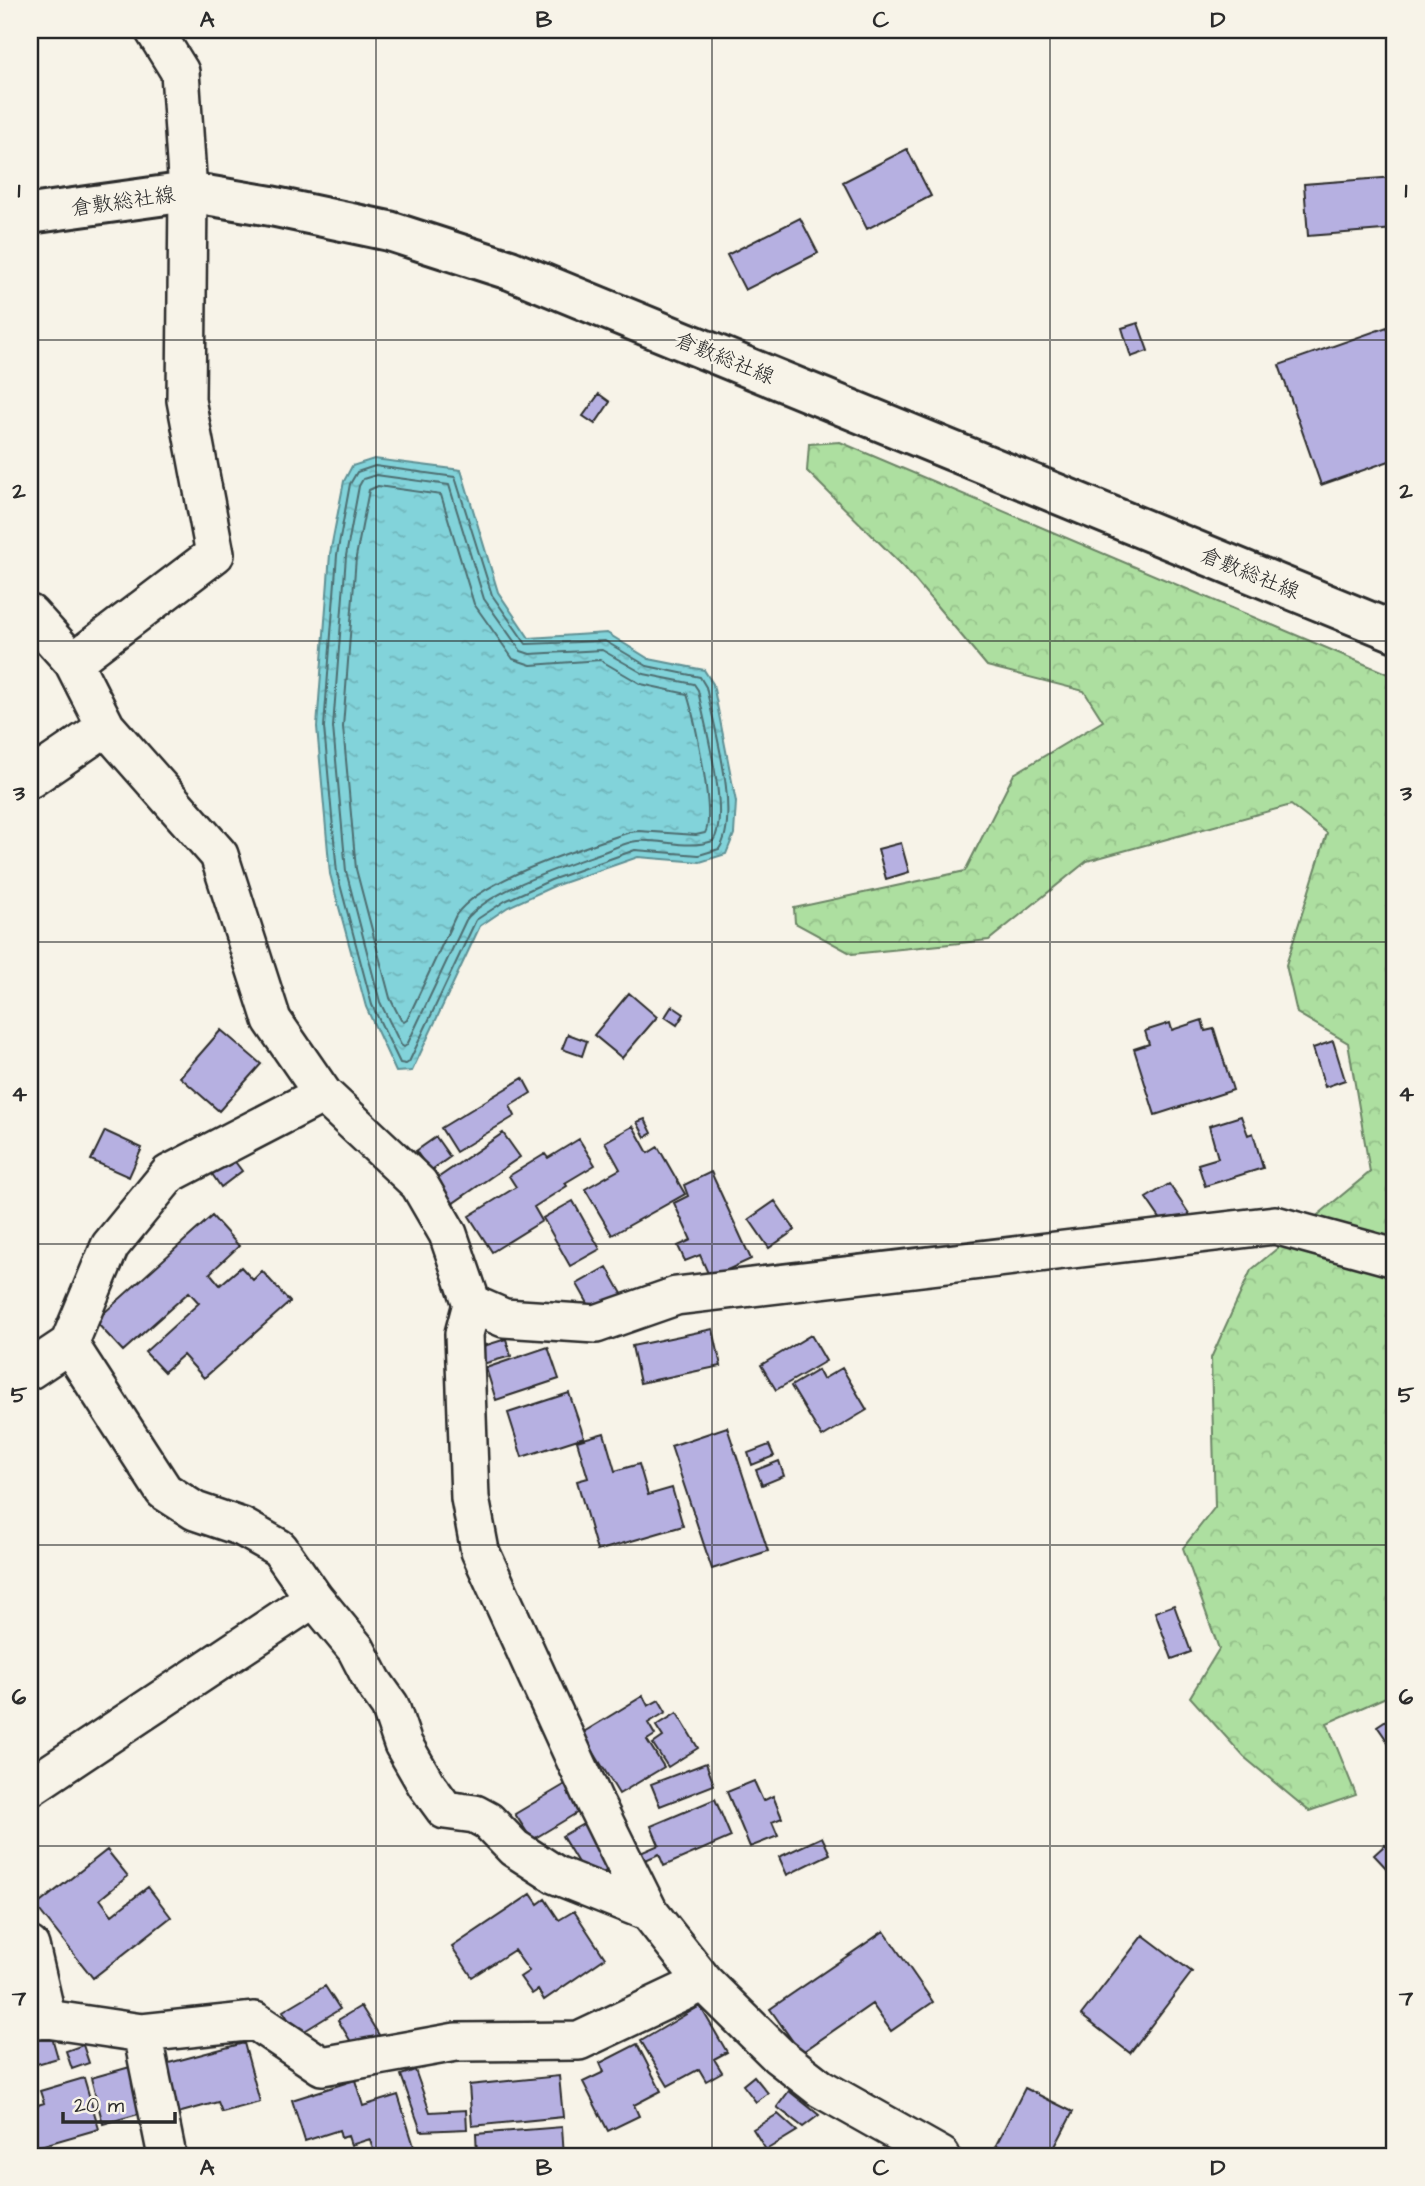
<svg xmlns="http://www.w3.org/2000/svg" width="1425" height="2186" font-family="'Architects Daughter','Klee One',sans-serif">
  <defs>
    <pattern id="forest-crowns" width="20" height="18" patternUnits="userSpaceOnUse" patternTransform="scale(1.75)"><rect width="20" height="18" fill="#addfa0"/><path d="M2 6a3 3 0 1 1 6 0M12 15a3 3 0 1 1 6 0" fill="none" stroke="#95c08a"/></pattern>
    <pattern id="water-ripples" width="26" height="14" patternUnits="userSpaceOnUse" patternTransform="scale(1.75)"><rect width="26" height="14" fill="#82d3da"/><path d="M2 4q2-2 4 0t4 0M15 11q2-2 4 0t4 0" fill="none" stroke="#70b5bb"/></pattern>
  </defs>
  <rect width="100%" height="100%" fill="#f7f3e8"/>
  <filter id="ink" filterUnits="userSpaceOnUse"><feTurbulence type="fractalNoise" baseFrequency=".0143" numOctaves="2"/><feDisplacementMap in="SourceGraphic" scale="14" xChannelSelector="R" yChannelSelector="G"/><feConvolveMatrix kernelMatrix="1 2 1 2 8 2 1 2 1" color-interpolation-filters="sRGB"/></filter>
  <g filter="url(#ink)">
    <!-- forest -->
    <path fill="url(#forest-crowns)" stroke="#6c8566" stroke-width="2" d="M840,442L1395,677V1693L1327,1723L1356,1795L1309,1811L1244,1757L1190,1697L1219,1649L1183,1548L1215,1507L1211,1358L1251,1270L1370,1172L1348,1043L1297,1013L1286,965L1327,833L1291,805L1087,861L989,940L852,954L795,923L794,908L965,871L1014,774L1103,721L1084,691L987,666L905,568L807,471L809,444Z"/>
    <!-- water -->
    <path fill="url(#water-ripples)" stroke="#5f9094" stroke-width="2" d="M374,459L461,470L498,592L529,638L607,633L649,659L704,670L713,684L736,802L734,834L726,854L700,862L638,857L554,886L508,907L480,926L412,1071L396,1072L366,1007L330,874L317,727L330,554L344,481L352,466Z"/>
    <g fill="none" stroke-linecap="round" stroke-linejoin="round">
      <!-- shore -->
      <path stroke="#4e6e71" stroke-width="2" d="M375,466L455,477L492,595L526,644L605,641L647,666L700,677L706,687C714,726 741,817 719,849L699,855L635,850L551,880L505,901L476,920L409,1062L406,1064L400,1063L372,1005L337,873L324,727L337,555L350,484L357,472Z
        M376,475L449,485L484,599L521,651L530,654L602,650L644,674L694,684L698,690C704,724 731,815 713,841C686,850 664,839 637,841C626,842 612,849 601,853C567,865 487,891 466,920L407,1045L404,1047L401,1045L380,1002L346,871L333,727L346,556L359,486L363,479Z
        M378,486L441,495L474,604L513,659L531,665L600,660L641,684L687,694C694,716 716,816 705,833L696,835L639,831L630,832C588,846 480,879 456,915L407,1020L404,1022L401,1020L390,998L356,869L343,727L356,557L369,490Z"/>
    </g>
    <!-- building -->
    <path fill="#b6b0e1" stroke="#2b2b2b" stroke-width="2" d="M907,149L931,196L867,229L843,182Z
      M1395,177V229L1308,236L1304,184Z
      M800,218L818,253L745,290L727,255Z
      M1138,323L1148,351L1131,357L1122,328Z
      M1387,327L1395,351V459L1321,485L1279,365Z
      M599,394L610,402L595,424L583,416Z
      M901,843L909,872L886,879L878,849Z
      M629,993L657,1017L622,1058L594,1035Z
      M672,1006L684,1014L677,1025L665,1017Z
      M1202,1020L1205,1031L1214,1029L1233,1090L1155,1115L1134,1049L1149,1044L1145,1031L1170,1023L1172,1030Z
      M221,1030L261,1064L219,1111L180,1077Z
      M568,1034L587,1041L582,1056L562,1049Z
      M1333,1041L1345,1080L1325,1087L1313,1048Z
      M523,1078L531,1093L510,1106L515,1116L456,1152L441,1128Z
      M1241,1116L1248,1135L1253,1133L1263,1168L1205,1186L1198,1164L1218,1158L1209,1126Z
      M645,1119L652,1133L645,1137L637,1122Z
      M633,1126L648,1153L658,1147L685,1194L612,1235L585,1189L620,1169L605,1142Z
      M105,1131L142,1148L129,1177L91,1160Z
      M503,1133L520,1157L446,1208L429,1184Z
      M436,1137L450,1157L430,1171L416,1151Z
      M579,1139L595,1165L565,1183L567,1186L534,1207L542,1221L492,1252L469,1216L516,1187L509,1176L545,1154L548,1158Z
      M233,1159L242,1171L221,1187L212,1174Z
      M711,1172L751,1259L710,1278L700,1255L685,1261L678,1246L691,1240L674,1203L688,1196L684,1185Z
      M1169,1184L1192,1218L1170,1233L1146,1198Z
      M573,1201L600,1249L570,1266L543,1218Z
      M775,1201L795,1230L769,1248L749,1219Z
      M212,1216L239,1246L210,1273L220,1285L241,1267L253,1280L262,1271L290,1302L204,1378L183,1355L164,1372L145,1352L199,1303L189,1292L123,1351L95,1321Z
      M607,1267L625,1299L595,1316L577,1284Z
      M713,1329L721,1366L640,1383L632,1346Z
      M811,1335L826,1361L776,1390L761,1365Z
      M506,1339L511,1356L479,1365L474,1349Z
      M548,1347L559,1379L496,1400L486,1368Z
      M842,1368L867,1410L822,1437L791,1386L818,1370L823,1379Z
      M569,1393L584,1437L522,1457L508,1413Z
      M727,1427L768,1551L712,1569L671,1446Z
      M604,1433L615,1471L639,1464L648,1495L672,1488L683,1526L597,1551L577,1481L588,1478L577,1441Z
      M769,1445L774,1456L752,1465L748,1453Z
      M779,1461L784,1476L762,1485L756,1470Z
      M1174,1605L1191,1652L1172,1659L1155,1612Z
      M643,1696L648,1706L659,1700L666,1712L648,1723L655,1735L647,1740L664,1767L619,1794L582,1733Z
      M677,1713L698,1748L668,1767L653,1744L663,1737L656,1726Z
      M1395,1714V1752L1377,1726Z
      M706,1763L714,1785L660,1806L651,1784Z
      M754,1781L763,1801L773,1796L782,1818L772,1822L778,1836L750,1847L727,1792Z
      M569,1782L585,1808L532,1840L515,1814Z
      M715,1799L731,1837L664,1866L659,1854L641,1862L638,1854L659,1845L651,1826Z
      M592,1819L619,1863L589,1881L562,1836Z
      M822,1837L830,1854L787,1875L779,1857Z
      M1385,1845L1395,1856V1863L1388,1870L1374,1855Z
      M107,1850L128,1876L100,1899L112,1915L148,1887L171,1917L93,1978L36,1906Z
      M531,1894L538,1904L545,1899L559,1920L574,1911L605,1958L544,2000L538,1990L532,1994L520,1977L529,1971L514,1950L472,1977L452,1947Z
      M884,1931L933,2002L891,2031L872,2004L801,2053L770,2009Z
      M1143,1935L1192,1972L1130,2053L1081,2015Z
      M325,1986L340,2009L298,2035L283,2011Z
      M361,2006L384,2043L354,2047L338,2020Z
      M700,2006L727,2052L714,2059L722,2072L706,2081L699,2069L668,2086L641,2041Z
      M49,2027L58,2058L30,2066V2032Z
      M244,2043L260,2102L222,2112L218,2102L178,2113L165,2064Z
      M637,2044L661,2091L634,2105L639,2116L608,2131L583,2082L604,2072L600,2063Z
      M83,2045L89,2063L72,2069L66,2051Z
      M130,2067L142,2113L103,2124L91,2078Z
      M415,2070L430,2112L466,2110L467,2129L421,2131L401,2075Z
      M559,2076L563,2117L472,2126L469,2085Z
      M754,2076L768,2093L756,2102L743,2085Z
      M84,2078L99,2129L30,2149V2089L35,2106L44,2103L40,2091Z
      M355,2080L363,2106L398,2095L417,2156H375L370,2139L351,2145L348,2136L341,2138L339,2130L305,2141L292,2100Z
      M1025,2088L1073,2112L1050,2156H1019L996,2145Z
      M789,2091L819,2115L803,2127L777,2107Z
      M778,2114L797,2131L766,2150L753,2129Z
      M562,2127L564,2156H477L476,2134Z"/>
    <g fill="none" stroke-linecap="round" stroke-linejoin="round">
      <defs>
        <path id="minor" d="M154,30L180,72L188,192L186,400L215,554L73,662L106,727L219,855L272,1020L323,1094L419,1184L448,1234L472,1304L464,1334L470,1498L480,1551L595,1803L649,1912L704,1982L779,2056L820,2088L941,2156
          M30,614L73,662
          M30,779L106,727
          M472,1304L504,1318L596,1324L676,1296L1275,1225L1395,1258
          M69,1344L164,1491L195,1511L242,1527L279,1548L314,1598L356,1649L373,1682L390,1706L403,1744L426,1784L445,1810L475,1814L488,1821L514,1848L556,1875L649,1912
          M30,1370L69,1344L110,1246L169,1174L323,1094
          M30,1787L314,1598
          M30,1946L47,2019
          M30,2021L47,2019L142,2033L255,2021L322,2066L456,2042L579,2041L704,1982
          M142,2033L167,2156"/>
        <path id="secondary" d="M30,214L188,192L271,206L389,231L510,270L1395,632"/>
      </defs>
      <!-- minor casing -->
      <use href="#minor" stroke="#2b2b2b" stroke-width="42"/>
      <!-- secondary casing -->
      <use href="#secondary" stroke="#2b2b2b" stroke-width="44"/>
      <!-- minor -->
      <use href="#minor" stroke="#f7f3e8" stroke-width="37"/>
      <!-- secondary -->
      <use href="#secondary" stroke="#f7f3e8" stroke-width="38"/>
    </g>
  </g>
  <!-- grid -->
  <path fill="none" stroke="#2b2b2b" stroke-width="2" stroke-opacity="0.55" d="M376,30V2156M712,30V2156M1050,30V2156M30,340H1395M30,641H1395M30,942H1395M30,1244H1395M30,1545H1395M30,1846H1395"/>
  <g text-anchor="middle" stroke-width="5" stroke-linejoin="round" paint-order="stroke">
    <!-- street labels -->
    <g font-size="21" fill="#2b2b2b" stroke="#f7f3e8">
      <text transform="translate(123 201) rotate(-8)" y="7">倉敷総社線</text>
      <text transform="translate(725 358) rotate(22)" y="7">倉敷総社線</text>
      <text transform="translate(1250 573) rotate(22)" y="7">倉敷総社線</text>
    </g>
  </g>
  <!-- margin -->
  <rect width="1425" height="2186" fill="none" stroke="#f7f3e8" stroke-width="77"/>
  <!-- scale -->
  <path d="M63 2112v10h112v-10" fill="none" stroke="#2b2b2b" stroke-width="3.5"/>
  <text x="74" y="2112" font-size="21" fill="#2b2b2b" stroke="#f7f3e8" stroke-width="5" paint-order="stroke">20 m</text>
  <rect x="38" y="38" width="1348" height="2110" fill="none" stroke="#2b2b2b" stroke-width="2.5"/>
  <g font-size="23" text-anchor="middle" font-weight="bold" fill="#2b2b2b">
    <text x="207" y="27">A</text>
    <text x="544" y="27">B</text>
    <text x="881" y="27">C</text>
    <text x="1218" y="27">D</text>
    <text x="19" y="197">1</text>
    <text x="1406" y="197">1</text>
    <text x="19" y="498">2</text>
    <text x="1406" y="498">2</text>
    <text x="19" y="800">3</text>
    <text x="1406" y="800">3</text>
    <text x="19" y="1101">4</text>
    <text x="1406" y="1101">4</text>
    <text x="19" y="1402">5</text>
    <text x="1406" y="1402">5</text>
    <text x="19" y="1704">6</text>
    <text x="1406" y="1704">6</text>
    <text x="19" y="2005">7</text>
    <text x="1406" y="2005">7</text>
    <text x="207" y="2175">A</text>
    <text x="544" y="2175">B</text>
    <text x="881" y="2175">C</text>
    <text x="1218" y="2175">D</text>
  </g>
</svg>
